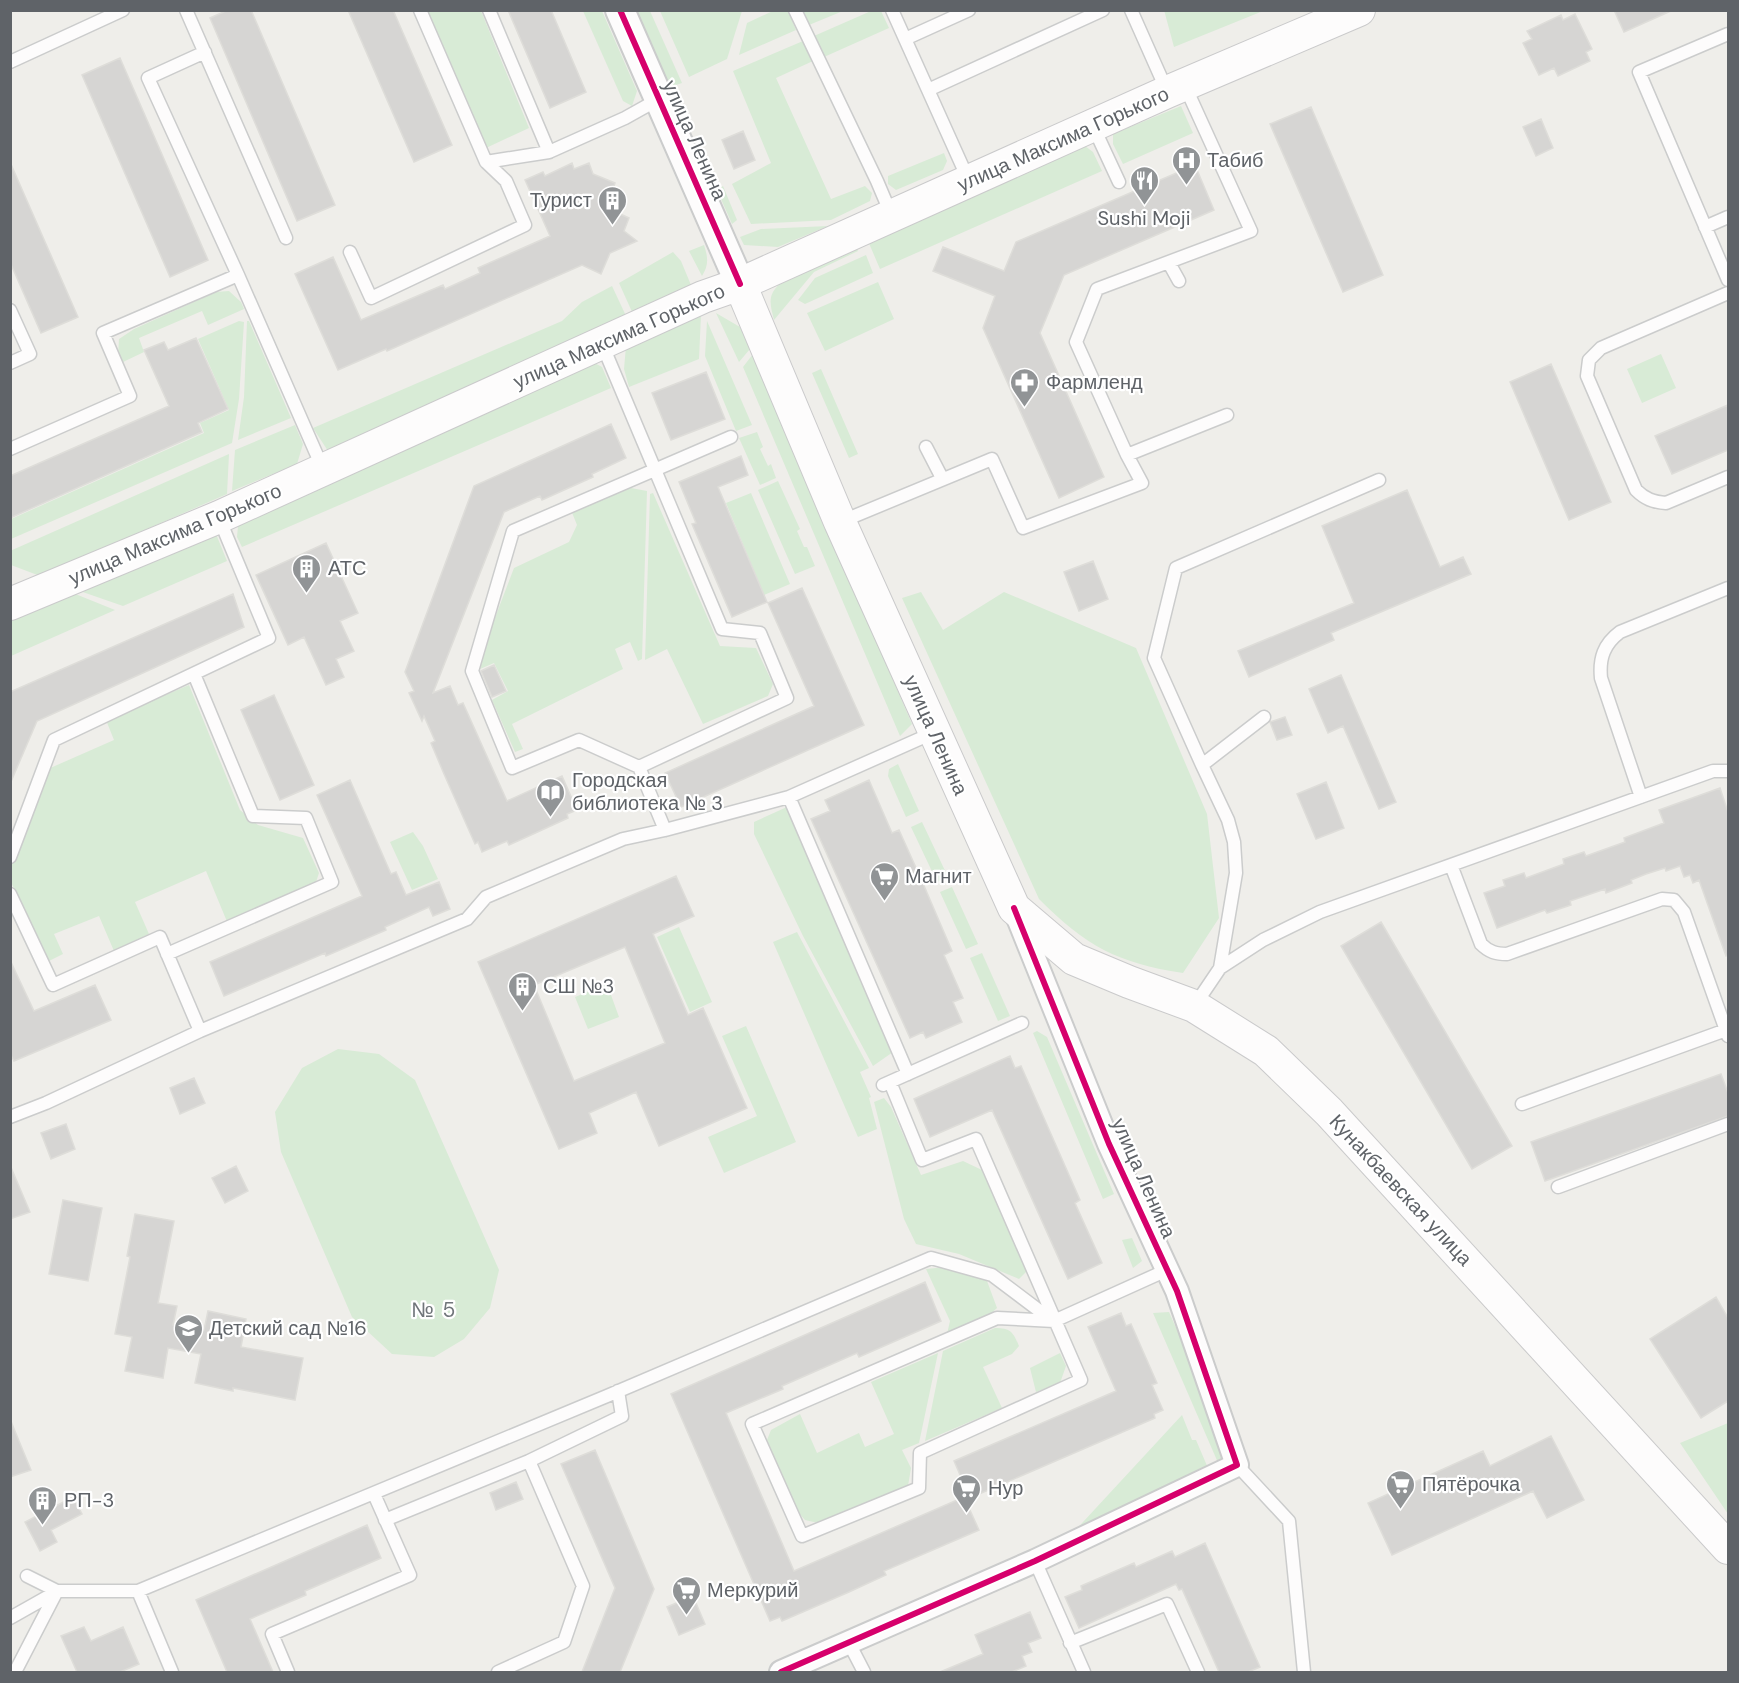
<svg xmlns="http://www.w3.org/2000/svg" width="1739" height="1683" font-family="'DM Sans',sans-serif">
  <rect width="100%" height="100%" fill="#efeeea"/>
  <!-- green -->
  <path fill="#d8ebd6" d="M775,10L788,11L796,30L739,55L747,23Z
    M1164,10H1263V11L1174,47Z
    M426,11H481L529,128L486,148Z
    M583,11H602L637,91L632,106L623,101Z
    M637,11H650L682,83L670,87Z
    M660,11H742L727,59L689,77Z
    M802,11H843L809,25Z
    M871,11H881L889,28L824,57L814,36Z
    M803,41L813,61L776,78L831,199L865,186L872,193L870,201L831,220L751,224L732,184L771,163L733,71Z
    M1181,106L1193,133L1123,164L1113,144V134Z
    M1085,146L1093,152L1102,171L880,269L868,241Z
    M944,153L947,161L943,170L896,190L888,184V176Z
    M723,186L737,220L732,224L717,190Z
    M828,226L778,247L744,245L740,237L761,229Z
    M704,245C708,257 709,265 702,276L689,251Z
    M856,246L858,251L814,272L774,320C772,311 768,301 773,292C786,270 833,256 856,246Z
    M673,252L681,261L691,285L676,296L633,314L619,283Z
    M866,255L873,273L805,304L798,300L815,278Z
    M878,282L894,319L825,351L807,313Z
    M612,286L627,318L328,451L313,428L562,321L582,302Z
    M229,291L241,302L244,309L208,325L202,311L139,338L144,352L121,363L118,355L119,339L134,329L216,292Z
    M716,313L740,327L750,349L739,362Z
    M701,315L699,359L629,387L624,369L626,346Z
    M239,321L244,322L239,399L232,443L11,539V519L204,433L200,423L229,410L198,339Z
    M247,321H249L291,418L238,440L244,397Z
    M707,321L752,425L736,431L705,356Z
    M753,354L912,724L900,736L743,367Z
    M1661,354L1676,388L1642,403L1627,369Z
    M589,360L602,367L611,388L242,547L237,537L239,516Z
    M821,369L858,454L849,458L812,373Z
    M295,425L303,444L297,464L232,491L235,450Z
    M757,432L763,447L760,449L768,466L771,464L776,478L760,485L739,438Z
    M229,454L227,494L40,576L11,565L10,551Z
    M778,481L800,529L797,531L804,547H807L815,566L795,574L758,490Z
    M631,488L647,491L642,659L638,661L630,642L615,649L623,669L512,724L523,749L515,752L492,700L508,691L494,663L480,669L483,649L514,568L569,542L577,525L571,510Z
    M653,493L720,646L756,648L773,684L768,696L703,724L667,649L645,660L650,494Z
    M751,493L790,584L764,595L726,503Z
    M216,534L227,561L123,606L74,589Z
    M68,591L115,610L11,656L10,616Z
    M921,592L943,630L1004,592L1136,648L1207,814L1219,918L1183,973C1117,963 1086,946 1039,899L902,598Z
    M189,685L240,810L258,825L303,838L319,873L316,882L308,888L228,924L206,871L135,902L149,934L114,951L99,916L54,934L63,954L47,962L11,882V864L48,769L114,740L106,720Z
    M898,764L919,811L906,817L888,776L889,769Z
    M787,807L893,1052L873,1066L803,936L754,834V822Z
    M922,822L948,877L937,882L911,827Z
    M413,832L423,846L438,879L412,890L390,842Z
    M952,887L978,944L966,949L940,892Z
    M679,927L712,1002L690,1012L657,937Z
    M797,932L869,1068L860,1072L871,1097L869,1098L877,1129L858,1137L773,942Z
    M982,953L1010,1016L998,1021L970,958Z
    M607,984L619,1017L588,1029L575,997Z
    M746,1026L796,1142L724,1173L708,1137L757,1116L722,1036Z
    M1037,1031L1047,1037L1114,1194L1103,1199L1033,1033Z
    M338,1049L379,1054L415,1080L499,1270L490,1308L464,1339L434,1357L392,1354L352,1317L281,1152L275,1112L302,1068Z
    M884,1098L891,1107L921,1175L963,1161L982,1170L1027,1271L1019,1279L959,1254L916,1244L904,1219L874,1102Z
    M1132,1238L1142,1261L1133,1268L1122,1240Z
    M947,1267L973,1273L987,1281L997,1308L986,1318L947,1334L950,1321L926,1269Z
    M1169,1312L1227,1443L1225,1462L1219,1465L1153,1313Z
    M995,1328C1011,1328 1013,1332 1019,1346L1012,1354L983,1367L1002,1408L925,1441L943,1351Z
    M938,1353L919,1443L902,1450L911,1468L908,1486L818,1523L805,1520L796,1510L767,1440L771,1430L800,1414L817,1453L859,1433L865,1447L894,1434L871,1382Z
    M1060,1353L1066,1366L1060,1383L1036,1392L1030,1368Z
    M1182,1415L1192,1440H1196L1211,1475L1071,1535Z
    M1728,1423V1514L1680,1443Z"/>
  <!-- building -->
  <path fill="#d6d5d3" stroke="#deddd9" stroke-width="1.5" fill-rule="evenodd" d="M228,10H251L335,205L297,221L210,18Z
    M348,10H393L452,145L414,162Z
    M508,10H551L586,92L550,108Z
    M1614,10H1673L1624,32Z
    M1575,14L1592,49L1586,52L1590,61L1558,76L1554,68L1539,75L1523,43L1532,39L1527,31L1561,15L1563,20Z
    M120,58L208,260L170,277L82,75Z
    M1311,107L1383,275L1343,292L1270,124Z
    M1541,119L1553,148L1536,156L1523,127Z
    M743,131L755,160L734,169L722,140Z
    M10,162L78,317L41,333L10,262Z
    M572,163L574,169L589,163L593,174L615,183L611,196L623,200L618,213L629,218L624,231L637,241L610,253L601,274L582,265L387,351L386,349L338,370L295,274L333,257L361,320L443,285L445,289L480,273L478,268L550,236L525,180L543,172L545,176Z
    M1195,165L1214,210L1064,275L1040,333L1104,477L1059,498L983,328L995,296L933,271L943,247L1004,271L1016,242Z
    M196,338L228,409L198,423L202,432L10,518V476L169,406L144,350L164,342L168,350Z
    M1551,364L1611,502L1569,520L1510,382Z
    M706,372L725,419L671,440L652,393Z
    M1728,405V450L1672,474L1655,436Z
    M611,424L626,458L592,474L593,477L542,500L540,496L504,512L433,693L450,686L458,705L463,703L507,801L562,776L577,810L567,814L568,818L531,835L509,845L507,841L482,852L478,842L475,844L444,774L431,743L435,741L424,716L422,721L409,693L414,691L405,672L474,486Z
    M741,456L748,475L718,487L767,602L732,617L692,524L696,523L679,482Z
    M1407,490L1440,567L1463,557L1471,574L1331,633L1334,640L1249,677L1238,651L1354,603L1322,526Z
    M326,543L358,613L340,621L354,651L336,659L344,677L326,685L304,637L288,645L256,575Z
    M1093,561L1108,599L1079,611L1064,572Z
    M802,588L864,725L681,807L665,773L814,706L768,603Z
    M233,594L244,627L37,721L10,784V692Z
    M494,665L506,691L492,697L481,671Z
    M1341,675L1396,802L1379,809L1343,726L1328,733L1309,689Z
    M274,695L314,785L280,800L241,710Z
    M1285,717L1292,735L1277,740L1270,722Z
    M350,780L391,874L396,872L406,895L439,882L450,909L433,916L429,907L385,927L386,930L326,956L325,953L224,996L210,962L362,896L317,795Z
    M869,780L892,833L899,830L922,881L952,951L944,955L963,998L953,1002L962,1022L926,1038L923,1032L910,1038L811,819L830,811L825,800Z
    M1326,782L1344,828L1316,839L1297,794Z
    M1720,788L1728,812V955L1726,956L1699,880L1693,883L1690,875L1684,877L1680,866L1666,871L1665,868L1646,874L1631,880L1632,883L1606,893L1605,889L1570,901L1571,905L1547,913L1545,910L1497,928L1484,893L1505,886L1503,880L1524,873L1526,878L1564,864L1563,859L1584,852L1586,856L1625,842L1624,838L1664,823L1659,810Z
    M676,876L694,916L653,934L688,1015L703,1008L747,1108L659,1146L636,1092L589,1113L597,1133L559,1149L478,962ZM625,947L665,1043L574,1081L534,985Z
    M1381,922L1512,1146L1472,1169L1341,946Z
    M10,960L34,1011L95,985L111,1020L14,1061L10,1053Z
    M1010,1056L1015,1068L1021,1066L1051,1134L1080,1200L1075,1203L1102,1263L1068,1279L992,1110L930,1137L914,1099Z
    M1721,1074L1728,1093V1116L1545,1181L1531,1142Z
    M194,1078L205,1103L180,1114L170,1088Z
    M66,1124L75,1149L51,1159L41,1133Z
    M10,1165L30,1212L10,1219Z
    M236,1166L248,1191L225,1203L212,1178Z
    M63,1200L102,1208L88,1281L49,1274Z
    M135,1214L174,1221L158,1303L177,1306L173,1325L204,1330L208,1311L246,1319L241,1347L303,1358L295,1400L233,1388V1391L195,1383L201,1354L168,1348L163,1378L125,1371L132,1337L115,1334L130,1257L127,1256Z
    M925,1282L941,1321L859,1357L857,1353L782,1386L783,1389L726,1413L794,1571L964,1497L979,1530L884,1571L886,1575L849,1592L782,1621L780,1617L770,1621L671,1394Z
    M1716,1297L1728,1318V1401L1701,1418L1650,1339Z
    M1121,1313L1126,1326L1131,1324L1157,1383L1152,1385L1163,1410L1154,1414L1155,1418L970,1498L954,1461L1116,1391L1088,1327Z
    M10,1419L31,1470L10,1477Z
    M1551,1436L1584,1500L1547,1518L1533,1491L1392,1555L1368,1503L1483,1451L1490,1466Z
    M595,1450L654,1589L620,1672H582L615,1588L561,1464Z
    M516,1482L523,1499L496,1510L490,1493Z
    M73,1497L82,1514L51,1530L57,1542L40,1551L25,1522Z
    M367,1525L381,1558L305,1591L306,1595L250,1619L273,1672H227L196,1600Z
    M1205,1543L1260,1667L1248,1672H1219L1182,1589L1179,1590L1176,1584L1079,1628L1065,1597L1082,1590L1081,1586L1134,1563L1136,1567L1172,1551L1175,1557Z
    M693,1596L705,1624L679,1635L667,1607Z
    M1030,1612L1041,1638L1028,1643L1032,1652L1022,1656L1026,1666L1012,1672H940L983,1654L975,1635Z
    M84,1627L91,1641L123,1627L139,1664L120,1672H77L61,1636Z"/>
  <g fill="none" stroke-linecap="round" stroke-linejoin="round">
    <defs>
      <path id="service" d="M186,10L286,238
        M420,10L486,162
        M489,10L549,152L625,118L659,99
        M795,10L877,181L891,214
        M892,10L969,181
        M1131,10L1167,91
        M1728,34L1639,72L1728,280
        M905,39L969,10
        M205,52L148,78L238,275L323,469
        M10,62L123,10
        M928,90L1103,10
        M1093,126L1119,182
        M1705,227L1728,217
        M350,252L371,298L525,225L506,181L486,162L549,152
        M1169,263L1179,281
        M1728,293L1601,348L1589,360L1587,376L1636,490C1645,499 1653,502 1666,503L1728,477
        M10,310L30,354L10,363
        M602,344L722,629L760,633L787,698L639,767L665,830
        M926,447L942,478
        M10,449L130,396L103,333L238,275
        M1127,455L1227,415
        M840,522L992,459L1023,528L1142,483L1127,455L1076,342L1097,289L1251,231L1185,86
        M1202,765L1154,658L1176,568L1379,480
        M639,767L579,740L512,768L472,671L513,531L731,437
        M789,797L908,1074
        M1641,797L1601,678C1599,658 1604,644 1620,632L1728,588
        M10,857L54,740L269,638L219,518
        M1451,865L1481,944C1489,952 1496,954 1507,954L1662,899L1674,900L1684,912L1728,1036
        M10,894L53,985L160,937L200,1031
        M167,954L332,882L306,818L253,816L194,674
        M1220,968L1263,940L1320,912L1713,771H1728
        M1195,1005L1220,968L1236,873L1234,842L1228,820L1202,765L1264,717
        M890,1082L922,1160L976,1139L1081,1380L920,1453L919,1488L802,1536L752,1424L997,1318L1054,1321L1167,1270
        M883,1085L1022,1023
        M1522,1104L1726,1030
        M10,1117L46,1103L200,1031L467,919L486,897L623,839L665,830L789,797L935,732
        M1558,1187L1728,1124
        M1237,1465L1289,1521L1304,1672
        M385,1520L529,1461
        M1035,1561L1084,1672
        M27,1576L57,1591H138L607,1396L931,1258L992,1275L1053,1321
        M138,1591L172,1672
        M10,1618L56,1592
        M849,1643L864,1672
        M1070,1643L1167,1604L1198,1672
        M15,1672L57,1591
        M288,1672L272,1634L410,1575L374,1494
        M498,1672L564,1642L583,1586L529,1461L622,1416L618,1391"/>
      <path id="minor" d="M781,1672L1035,1561L1237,1465L1177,1291L1109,1144L1016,913"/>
      <path id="tertiary" d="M620,10L740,284"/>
      <path id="secondary" d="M740,284L840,522L1014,908L1074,959L1129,982L1194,1006L1266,1051L1329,1112L1728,1548
        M10,604L219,517L703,297L740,284L1167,92L1359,10"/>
    </defs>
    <!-- service casing -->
    <use href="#service" stroke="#cbcccc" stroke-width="15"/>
    <!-- minor casing -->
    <use href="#minor" stroke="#cbcccc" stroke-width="26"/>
    <!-- tertiary casing -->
    <use href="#tertiary" stroke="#cbcccc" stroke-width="32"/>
    <!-- secondary casing -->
    <use href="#secondary" stroke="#cacacb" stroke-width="34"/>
    <!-- service -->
    <use href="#service" stroke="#fdfcfc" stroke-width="12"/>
    <!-- minor -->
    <use href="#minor" stroke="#fdfcfc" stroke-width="22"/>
    <!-- tertiary -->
    <use href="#tertiary" stroke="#fdfcfc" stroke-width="28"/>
    <!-- secondary -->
    <use href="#secondary" stroke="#fdfcfc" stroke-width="32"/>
    <defs>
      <path id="cycleway" d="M620,10L740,284
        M781,1672L1035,1561L1237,1465L1177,1291L1109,1144L1014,908"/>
    </defs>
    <!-- cycleway casing -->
    <use href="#cycleway" stroke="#fff" stroke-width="10"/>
    <!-- cycleway -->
    <use href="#cycleway" stroke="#d6006c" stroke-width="6"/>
  </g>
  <!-- icons -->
  <defs>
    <symbol id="hospital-pin" viewBox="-11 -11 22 30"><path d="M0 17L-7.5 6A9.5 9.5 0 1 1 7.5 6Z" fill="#919496" stroke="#fff"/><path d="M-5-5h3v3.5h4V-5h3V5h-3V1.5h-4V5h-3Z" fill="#fff"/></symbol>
    <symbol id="restaurant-pin" viewBox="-11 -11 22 30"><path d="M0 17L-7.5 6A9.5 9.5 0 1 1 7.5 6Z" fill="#919496" stroke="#fff"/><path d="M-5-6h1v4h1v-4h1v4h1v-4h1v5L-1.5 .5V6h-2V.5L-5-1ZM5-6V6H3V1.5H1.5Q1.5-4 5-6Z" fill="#fff"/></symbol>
    <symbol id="building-pin" viewBox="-11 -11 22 30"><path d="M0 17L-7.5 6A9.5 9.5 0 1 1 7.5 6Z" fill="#919496" stroke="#fff"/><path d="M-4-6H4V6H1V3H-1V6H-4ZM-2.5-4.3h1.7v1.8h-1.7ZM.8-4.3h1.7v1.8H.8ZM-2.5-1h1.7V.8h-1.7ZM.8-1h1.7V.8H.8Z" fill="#fff"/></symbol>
    <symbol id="pharmacy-pin" viewBox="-11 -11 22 30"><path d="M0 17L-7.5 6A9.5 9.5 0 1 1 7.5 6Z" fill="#919496" stroke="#fff"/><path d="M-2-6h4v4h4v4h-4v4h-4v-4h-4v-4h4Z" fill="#fff"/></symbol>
    <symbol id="library-pin" viewBox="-11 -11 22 30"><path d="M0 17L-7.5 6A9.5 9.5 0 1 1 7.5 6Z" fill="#919496" stroke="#fff"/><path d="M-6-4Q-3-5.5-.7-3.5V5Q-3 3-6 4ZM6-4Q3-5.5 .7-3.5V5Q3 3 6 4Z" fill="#fff"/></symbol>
    <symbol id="supermarket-pin" viewBox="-11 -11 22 30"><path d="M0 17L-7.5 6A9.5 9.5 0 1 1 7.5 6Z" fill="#919496" stroke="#fff"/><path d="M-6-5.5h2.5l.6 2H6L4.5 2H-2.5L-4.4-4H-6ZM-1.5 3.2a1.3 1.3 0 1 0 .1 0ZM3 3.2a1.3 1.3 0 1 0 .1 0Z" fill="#fff"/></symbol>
    <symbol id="school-pin" viewBox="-11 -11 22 30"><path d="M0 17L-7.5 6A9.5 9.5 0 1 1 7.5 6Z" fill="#919496" stroke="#fff"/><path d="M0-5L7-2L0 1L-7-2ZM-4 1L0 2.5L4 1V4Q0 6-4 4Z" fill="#fff"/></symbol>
  </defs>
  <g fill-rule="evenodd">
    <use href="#hospital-pin" x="1170" y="144" width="33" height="45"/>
    <use href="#restaurant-pin" x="1128" y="164" width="33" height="45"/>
    <use href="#building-pin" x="596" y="184" width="33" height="45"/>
    <use href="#pharmacy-pin" x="1008" y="366" width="33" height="45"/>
    <use href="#building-pin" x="290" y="552" width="33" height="45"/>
    <use href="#library-pin" x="534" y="776" width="33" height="45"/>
    <use href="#supermarket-pin" x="868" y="860" width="33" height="45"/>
    <use href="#building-pin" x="506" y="970" width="33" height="45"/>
    <use href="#school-pin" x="172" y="1312" width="33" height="45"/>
    <use href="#supermarket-pin" x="1384" y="1468" width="33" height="45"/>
    <use href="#supermarket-pin" x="950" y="1472" width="33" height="45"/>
    <use href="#building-pin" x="26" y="1484" width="33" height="45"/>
    <use href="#supermarket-pin" x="670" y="1574" width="33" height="45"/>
  </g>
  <g text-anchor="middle" stroke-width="4.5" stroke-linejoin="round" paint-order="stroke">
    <!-- street labels -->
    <g font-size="20" fill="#5f6368" stroke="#fff">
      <text transform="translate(1063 139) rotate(-24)" y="7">улица Максима Горького</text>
      <text transform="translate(695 140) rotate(66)" y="7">улица Ленина</text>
      <text transform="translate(619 336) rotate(-24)" y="7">улица Максима Горького</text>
      <text transform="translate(175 534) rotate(-23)" y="7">улица Максима Горького</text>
      <text transform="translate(936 735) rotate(66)" y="7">улица Ленина</text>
      <text transform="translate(1144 1178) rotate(66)" y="7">улица Ленина</text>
      <text transform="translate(1401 1190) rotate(47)" y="7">Кунакбаевская улица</text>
    </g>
    <!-- poi labels -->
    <g font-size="20" fill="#5f6368" stroke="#fff" text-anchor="start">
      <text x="1207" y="167">Табиб</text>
      <text x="592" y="207" text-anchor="end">Турист</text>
      <text x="1144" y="225" text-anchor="middle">Sushi Moji</text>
      <text x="1046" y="389">Фармленд</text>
      <text x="328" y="575">АТС</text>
      <text x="572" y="787">Городская<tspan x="572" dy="23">библиотека № 3</tspan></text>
      <text x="905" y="883">Магнит</text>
      <text x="543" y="993">СШ №3</text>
      <text x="209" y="1335">Детский сад №16</text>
      <text x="1422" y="1491">Пятёрочка</text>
      <text x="988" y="1495">Нур</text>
      <text x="64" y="1507">РП-3</text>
      <text x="707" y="1597">Меркурий</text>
    </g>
    <!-- neighbourhood labels -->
    <g font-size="21" letter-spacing="1.5" fill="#70757a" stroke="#fff">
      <text x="434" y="1317">№ 5</text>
    </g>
  </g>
  <!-- border -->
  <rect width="1739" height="1683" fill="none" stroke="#5f6368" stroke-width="24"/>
</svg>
